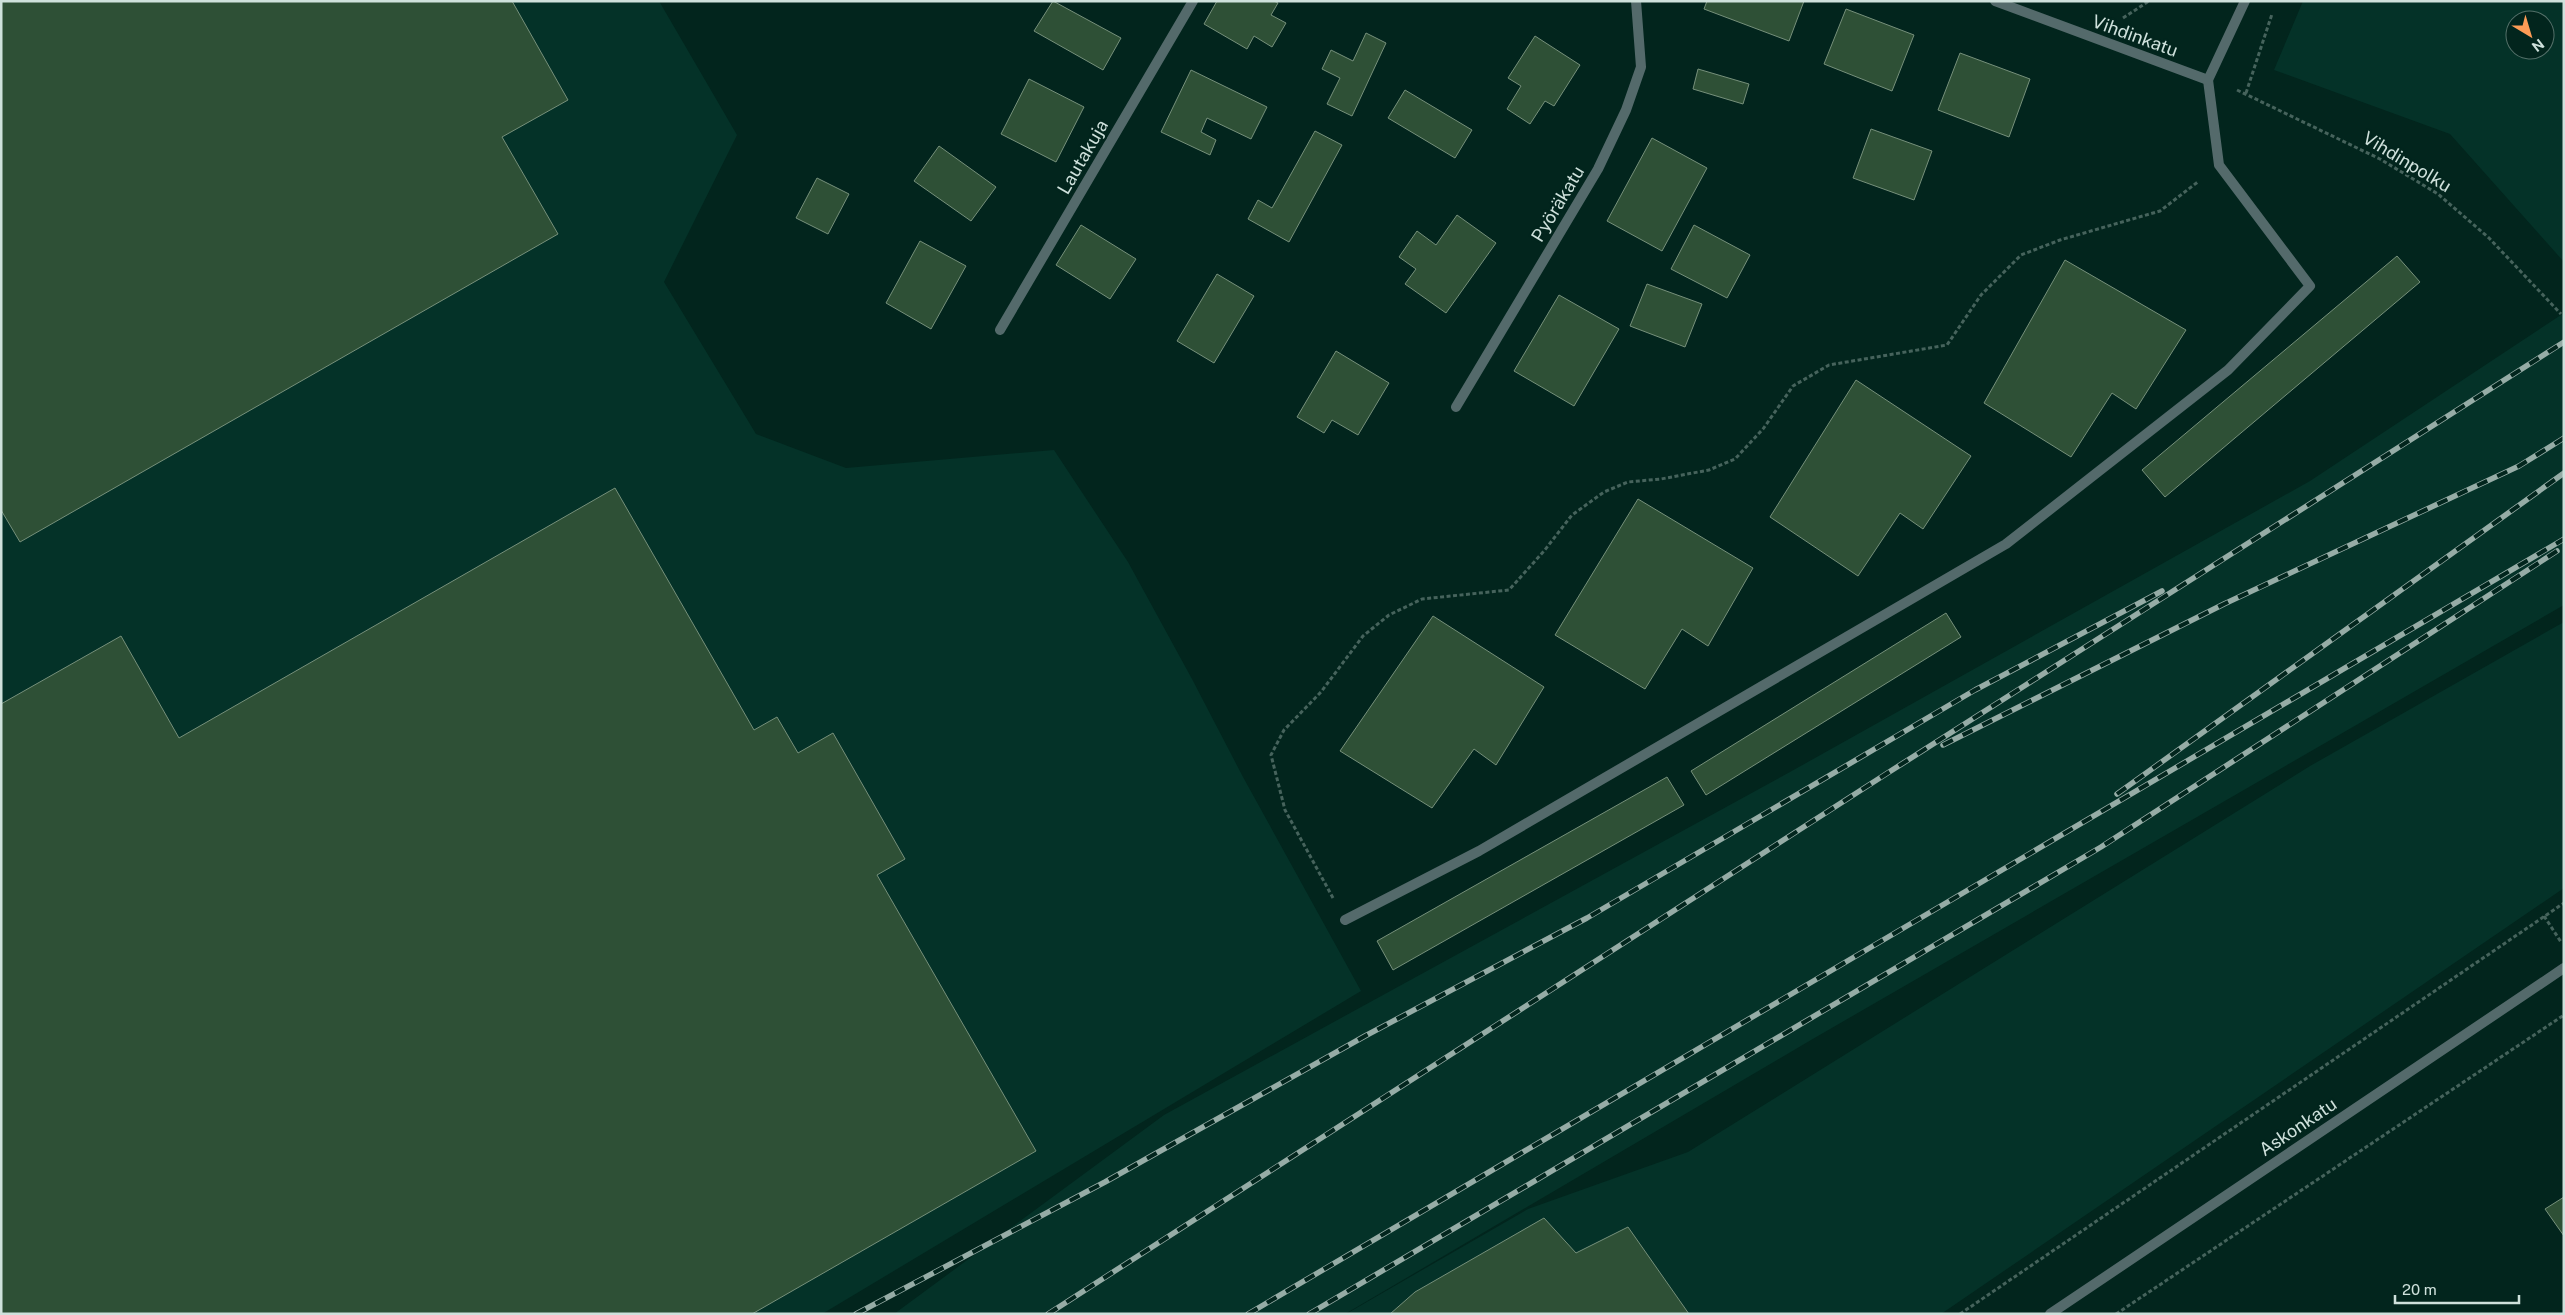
<svg xmlns="http://www.w3.org/2000/svg" width="2565" height="1315" font-family="'Public Sans',sans-serif">
  <rect width="100%" height="100%" fill="#02251d"/>
  <!-- built -->
  <path fill="#043228" fill-rule="evenodd" d="M1,1H659L737,135L664,282L756,434L846,468L1054,450L1128,562L1192,679L1243,777L1361,991L822,1314H1Z
    M2303,1H2564V262L2450,134L2274,70ZM2515,20H2545V50H2515Z
    M2564,313V605L1811,1040L1345,1314H894L1164,1115L1790,772L2310,481Z
    M2564,622V888L1941,1314H1346L1528,1209L1688,1152L2310,766Z"/>
  <!-- building -->
  <path fill="#2e5036" stroke="#76907b" d="M1,1H512L568,100L502,137L558,234L20,542L1,510Z
    M1053,1L1121,38L1103,70L1034,31Z
    M1217,1H1274L1278,3L1271,15L1286,23L1272,47L1254,36L1247,49L1204,24Z
    M1707,1H1804L1789,41L1704,9Z
    M1846,9L1914,35L1892,91L1824,64Z
    M1366,33L1386,43L1352,116L1327,104L1340,78L1322,69L1331,50L1353,61Z
    M1535,36L1580,65L1554,106L1545,101L1530,124L1507,109L1521,86L1508,78Z
    M1960,53L2030,79L2009,137L1938,110Z
    M1698,69L1749,84L1743,104L1693,89Z
    M1191,70L1267,107L1251,139L1207,118L1201,132L1216,140L1210,155L1161,132Z
    M1029,79L1084,107L1056,162L1001,134Z
    M1405,90L1472,130L1455,158L1388,118Z
    M1871,129L1932,151L1914,200L1853,178Z
    M1315,131L1342,145L1289,242L1248,219L1258,200L1272,208Z
    M1652,138L1707,168L1662,251L1607,221Z
    M939,146L996,187L971,221L914,181Z
    M817,178L849,194L828,234L796,218Z
    M1457,215L1496,243L1446,313L1405,284L1416,269L1399,257L1417,231L1436,245Z
    M1081,225L1136,259L1110,299L1056,265Z
    M1694,225L1750,255L1727,298L1671,269Z
    M920,241L966,266L931,329L886,303Z
    M2397,256L2420,282L2165,497L2142,470Z
    M2065,260L2186,330L2136,409L2112,393L2071,457L1984,403Z
    M1217,274L1254,296L1214,363L1177,341Z
    M1647,284L1702,304L1685,347L1630,326Z
    M1559,295L1619,329L1574,406L1514,371Z
    M1336,351L1389,383L1358,435L1332,420L1324,433L1297,417Z
    M1856,380L1971,456L1923,529L1900,513L1858,576L1770,517Z
    M615,488L754,730L777,717L798,753L833,733L905,859L877,875L1036,1151L752,1314H1V704L121,636L179,738Z
    M1638,499L1753,568L1708,646L1682,629L1645,689L1555,635Z
    M1946,613L1961,637L1706,795L1691,771Z
    M1433,616L1544,687L1496,765L1474,749L1432,808L1340,751Z
    M1667,777L1684,805L1393,970L1377,941Z
    M2564,1197V1236L2545,1209Z
    M1544,1218L1576,1253L1628,1227L1689,1314H1390L1415,1292Z"/>
  <g fill="none" stroke-linecap="round" stroke-linejoin="round">
    <!-- path -->
    <path stroke="#46635c" stroke-width="3" stroke-dasharray="4 2.5" stroke-linecap="butt" d="M2123,18L2149,1
      M2237,90L2380,159L2438,194L2489,238L2561,314
      M2246,93L2272,14
      M1333,898L1285,810L1271,755L1284,730L1321,692L1363,636L1389,615L1422,599L1509,590L1544,551L1572,515L1604,492L1628,482L1661,479L1709,470L1735,459L1763,429L1793,386L1829,365L1947,345L1981,295L2021,255L2060,240L2160,211L2199,181
      M2544,916L2561,942
      M1960,1314L2564,903
      M2116,1314L2564,1015"/>
    <!-- service -->
    <path stroke="#546a6b" stroke-width="10" d="M1345,920L1479,851L2006,544L2228,370L2310,286L2219,165L2208,80"/>
    <!-- minor -->
    <path stroke="#546a6b" stroke-width="10" d="M1995,1L2208,80L2245,1
      M1000,330L1193,1
      M1456,407L1598,169L1626,110L1641,67L1636,1
      M2050,1314L2564,968"/>
    <defs>
      <path id="rail" d="M1943,745L2224,604L2519,466L2564,438
        M2117,794L2564,473
        M856,1314L1105,1182L1365,1036L1587,918L1975,690L2162,591
        M1048,1314L1886,774L2564,342
        M1248,1314L2564,539
        M1309,1314L2101,847L2557,551"/>
    </defs>
    <!-- rail casing -->
    <use href="#rail" stroke="#96aca6" stroke-width="5.5"/>
    <!-- rail -->
    <use href="#rail" stroke="#02251d" stroke-width="4" stroke-dasharray="11" stroke-linecap="butt"/>
  </g>
  <g text-anchor="middle" stroke-width="4.5" stroke-linejoin="round" paint-order="stroke">
    <!-- street labels -->
    <g font-size="18" fill="#cfe1dc" stroke="#02251d">
      <text transform="translate(2135 36) rotate(20)" y="6">Vihdinkatu</text>
      <text transform="translate(1083 157) rotate(-60)" y="6">Lautakuja</text>
      <text transform="translate(2407 162) rotate(31)" y="6">Vihdinpolku</text>
      <text transform="translate(1558 204) rotate(-59)" y="6">Pyöräkatu</text>
      <text transform="translate(2298 1127) rotate(-34)" y="6">Askonkatu</text>
    </g>
  </g>
  <!-- border -->
  <rect width="2565" height="1315" fill="none" stroke="#cfe1dc" stroke-width="5"/>
  <!-- north arrow -->
  <g transform="translate(2530 35) rotate(142)"><circle r="24" fill="#02251d" stroke="#547069"/>
  <path d="M0-4L9 19L0 12L-9 19Z" fill="#fd9c56"/>
  <text y="-8" font-size="14" font-weight="bold" text-anchor="middle" fill="#cfe1dc">N</text>
  </g>
  <!-- scale -->
  <path d="M2395 1295v8h124v-8" fill="none" stroke="#cfe1dc" stroke-width="2.5"/>
  <text x="2402" y="1295" font-size="15" fill="#cfe1dc" stroke="#02251d" stroke-width="4" paint-order="stroke">20 m</text>
</svg>
